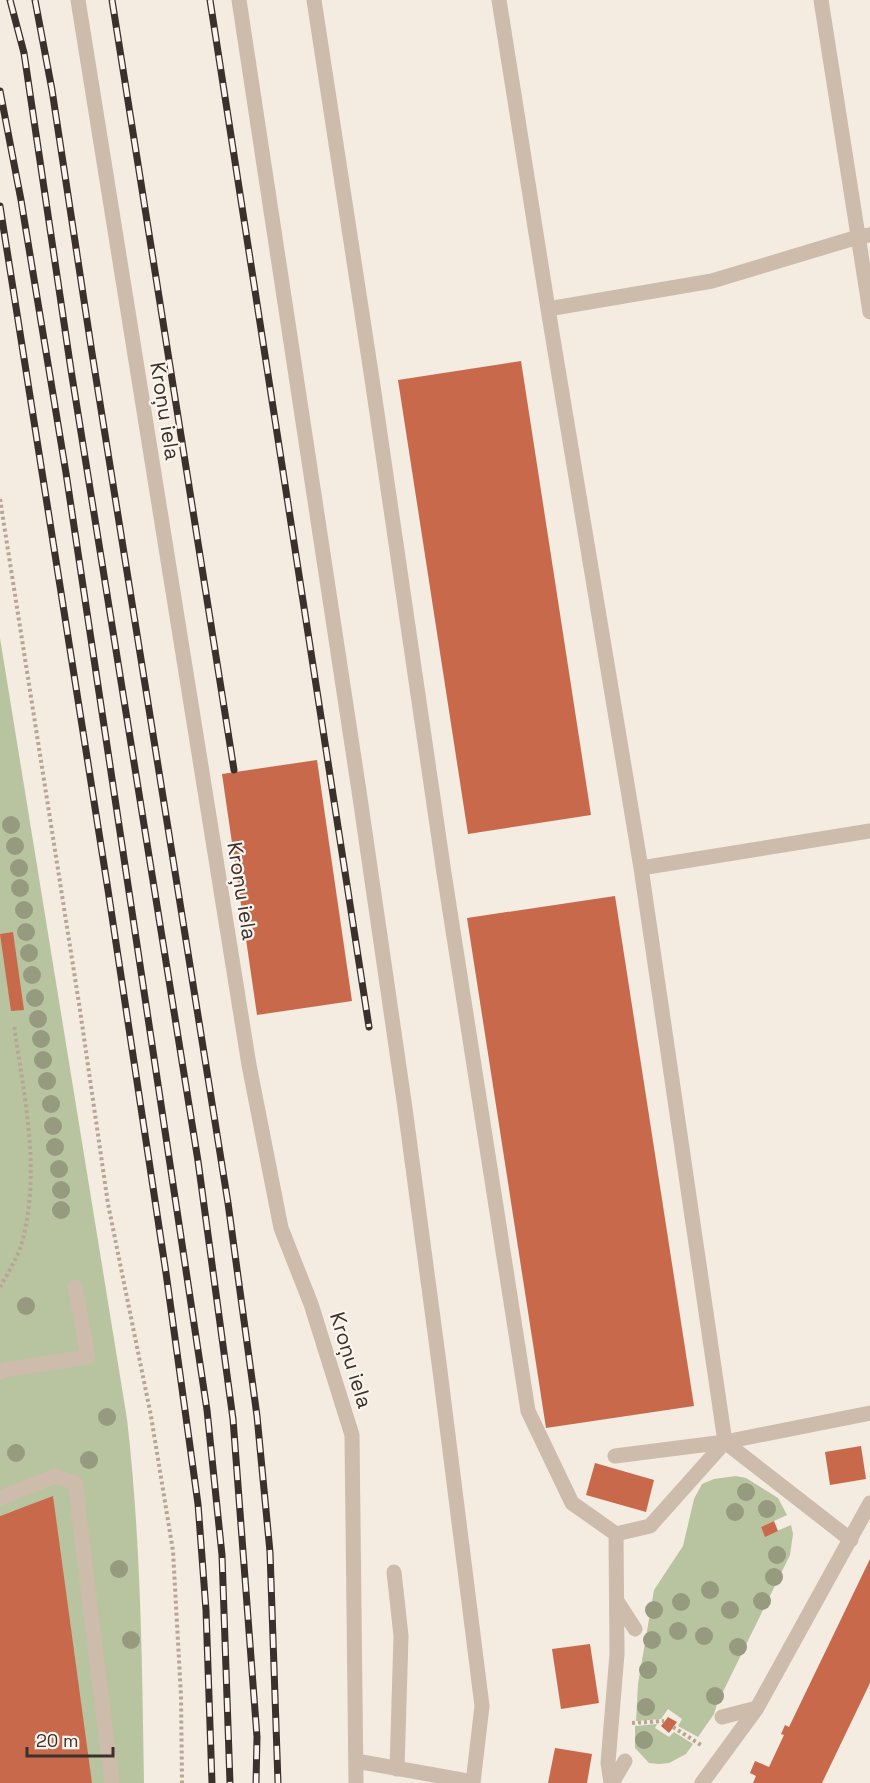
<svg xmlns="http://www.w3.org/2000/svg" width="870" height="1783" font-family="'Space Grotesk',sans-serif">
  <rect width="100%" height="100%" fill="#f4ebe1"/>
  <!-- green -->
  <path fill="#b8c4a0" d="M0,638L127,1419C141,1540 142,1661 144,1783H92L13,1511L0,1516Z
    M736,1476L746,1478L778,1498L787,1515L761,1527L765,1536L791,1525L793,1534L790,1555L717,1704L714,1714L698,1737L678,1726L682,1719L668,1709L661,1719L636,1721L638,1684L654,1590L683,1546L694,1499L702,1484L714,1479Z
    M657,1724L655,1728L669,1737L674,1732L693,1744L686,1754L669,1763L659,1764L649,1763L635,1748V1726Z"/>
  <!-- building -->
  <path fill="#c8694b" d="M521,361L591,815L468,834L398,380Z
    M317,760L352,1001L257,1015L222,774Z
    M615,896L694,1406L546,1428L467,918Z
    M13,932L24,1010L11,1011L0,934Z
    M861,1446L866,1479L830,1485L825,1452Z
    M595,1463L654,1480L646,1512L586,1495Z
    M53,1496L92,1783H0V1516Z
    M774,1521L778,1531L765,1537L761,1527Z
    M870,1559V1683L822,1783H753L756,1776L750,1773L755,1761L769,1767L784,1735L781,1734L785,1725L789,1727Z
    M590,1644L599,1703L561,1709L552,1649Z
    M668,1717L677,1722L669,1733L661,1726Z
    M555,1748L592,1754L587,1783H548Z"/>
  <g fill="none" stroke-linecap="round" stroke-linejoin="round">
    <!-- path -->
    <path stroke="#b9a596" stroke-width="4" stroke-dasharray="3 3" stroke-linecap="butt" d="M0,499L80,1010L108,1204L151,1416L173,1551L181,1696L182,1783
      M0,1287C7,1275 16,1260 21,1246C42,1173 24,1097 14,1025
      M632,1723L664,1721
      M673,1727L701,1745"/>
    <!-- minor -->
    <path stroke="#cdbbac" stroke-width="15" d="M78,0L249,1065L281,1228L311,1304L352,1435L356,1783
      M239,0L359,791L405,1108L439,1363L482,1706L473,1783
      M314,0L372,379L444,873L528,1411L572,1503L616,1534L617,1654L608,1763L611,1783
      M499,0L548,309L641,868L725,1442L851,1540
      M821,0L870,312
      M548,309L712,281L858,237L870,235
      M641,868L870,831
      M0,1372L4,1370L88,1357L75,1287
      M615,1456L725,1442L870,1413
      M0,1498L55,1476L75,1483L112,1783
      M616,1534L650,1526L725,1442
      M394,1572L401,1636L397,1769
      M617,1601L635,1629
      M722,1717L757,1708
      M356,1761L473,1782
      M612,1783L625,1761
      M702,1783L757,1708L870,1503"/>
    <defs>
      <path id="rail" d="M10,0L24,53L28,80L71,370L198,1161L233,1419L257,1737L256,1783
        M35,0L52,90L92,353L228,1203L257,1416L270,1552L278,1783
        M112,0L234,770
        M210,0L369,1027
        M0,91L21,200L66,473L207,1410L222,1555L230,1783
        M0,206L108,890L166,1273L198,1504L206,1610L212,1783"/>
    </defs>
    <!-- rail casing -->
    <use href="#rail" stroke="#3b302b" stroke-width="7"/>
    <!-- rail -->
    <use href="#rail" stroke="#fbf5ee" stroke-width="4.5" stroke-dasharray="14" stroke-linecap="butt"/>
  </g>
  <!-- trees -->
  <g fill="#969b7f">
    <circle cx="11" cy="825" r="9"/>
    <circle cx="15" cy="846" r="9"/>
    <circle cx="19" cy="868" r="9"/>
    <circle cx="20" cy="888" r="9"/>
    <circle cx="24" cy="910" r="9"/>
    <circle cx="26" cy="932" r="9"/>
    <circle cx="29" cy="953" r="9"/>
    <circle cx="32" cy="975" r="9"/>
    <circle cx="35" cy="998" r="9"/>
    <circle cx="38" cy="1019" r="9"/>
    <circle cx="41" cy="1039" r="9"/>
    <circle cx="43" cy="1060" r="9"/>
    <circle cx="47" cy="1081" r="9"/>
    <circle cx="51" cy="1104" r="9"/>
    <circle cx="53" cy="1126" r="9"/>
    <circle cx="55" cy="1147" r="9"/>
    <circle cx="59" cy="1169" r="9"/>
    <circle cx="61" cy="1190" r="9"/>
    <circle cx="61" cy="1210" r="9"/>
    <circle cx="26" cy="1306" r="9"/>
    <circle cx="107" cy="1417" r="9"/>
    <circle cx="16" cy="1453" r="9"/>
    <circle cx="89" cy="1460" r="9"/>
    <circle cx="746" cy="1492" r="9"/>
    <circle cx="767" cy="1509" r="9"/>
    <circle cx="735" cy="1512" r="9"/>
    <circle cx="777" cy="1555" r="9"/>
    <circle cx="119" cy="1569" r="9"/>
    <circle cx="774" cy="1577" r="9"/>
    <circle cx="710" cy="1590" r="9"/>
    <circle cx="762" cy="1601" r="9"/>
    <circle cx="681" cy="1602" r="9"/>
    <circle cx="654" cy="1610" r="9"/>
    <circle cx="730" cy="1610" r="9"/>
    <circle cx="678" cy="1631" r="9"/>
    <circle cx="704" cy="1636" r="9"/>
    <circle cx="131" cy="1640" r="9"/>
    <circle cx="652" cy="1640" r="9"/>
    <circle cx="738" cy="1647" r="9"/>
    <circle cx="648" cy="1670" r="9"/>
    <circle cx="715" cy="1696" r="9"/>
    <circle cx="646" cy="1707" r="9"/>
    <circle cx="644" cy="1740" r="9"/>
  </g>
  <g text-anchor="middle" stroke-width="4.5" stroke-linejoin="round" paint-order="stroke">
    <!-- street labels -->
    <g font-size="21" fill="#3b302b" stroke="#fbf5ee">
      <text transform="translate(165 411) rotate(81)" y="7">Kroņu iela</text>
      <text transform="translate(242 891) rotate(81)" y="7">Kroņu iela</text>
      <text transform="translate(351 1360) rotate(73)" y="7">Kroņu iela</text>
    </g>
  </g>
  <!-- scale -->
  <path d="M27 1747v9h86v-9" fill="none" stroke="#3b302b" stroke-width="3"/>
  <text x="36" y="1747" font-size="18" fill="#3b302b" stroke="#fbf5ee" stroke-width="4.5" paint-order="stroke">20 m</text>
</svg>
